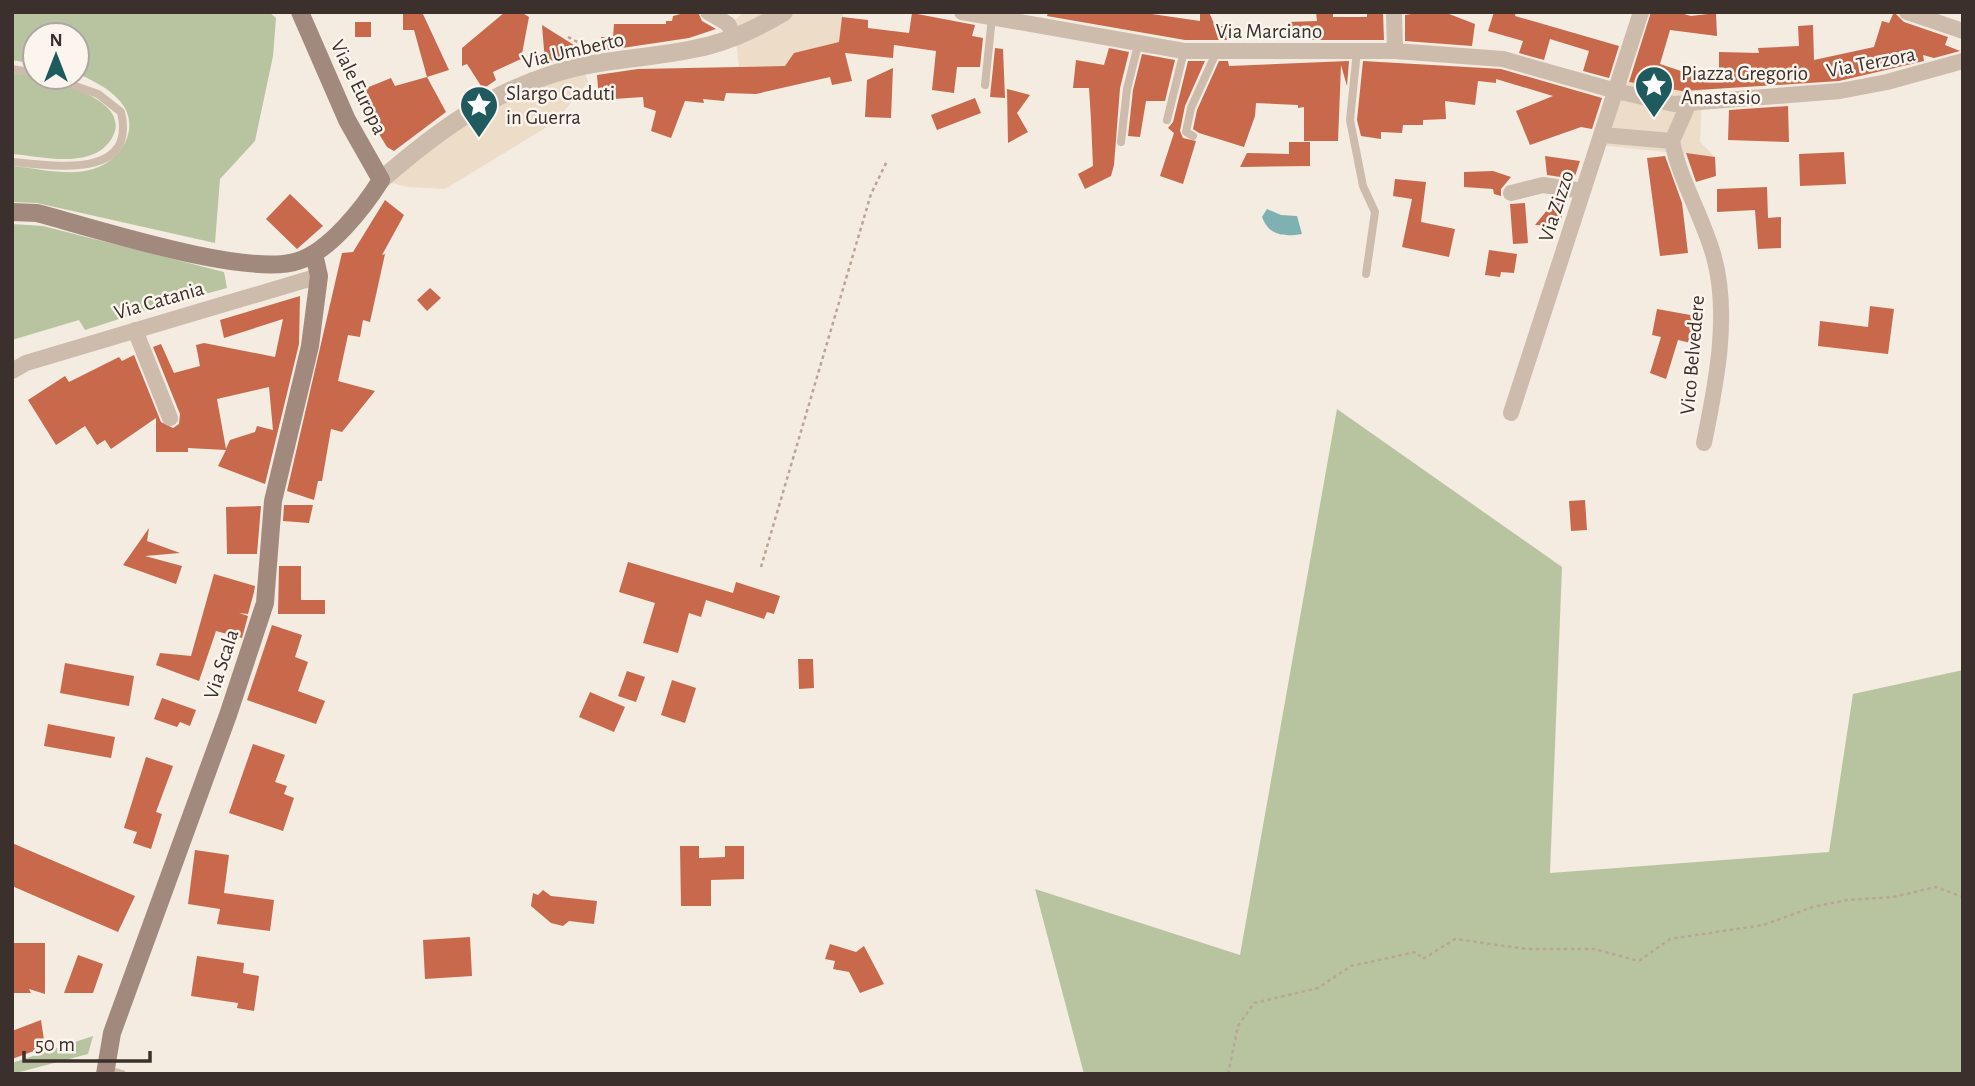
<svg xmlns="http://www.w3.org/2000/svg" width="1975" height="1086" font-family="'Alegreya Sans',sans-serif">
  <rect width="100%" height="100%" fill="#f4ebe1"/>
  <!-- green -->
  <path fill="#b8c4a0" d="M12,12H269L276,18L273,56L255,141L220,179L215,243L37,203L12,202V166C37,168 69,177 93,169C123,161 143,124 118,99C107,87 91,80 77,73V35H35V64L12,60Z
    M12,73C37,76 125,94 115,131C111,144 100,153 88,156C65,163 36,156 12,154Z
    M12,224L43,226L224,272L227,288L150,309L85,330L79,320L12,340Z
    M1337,409L1562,567L1550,873L1829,852L1853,694L1963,670V1074H1084L1035,889L1240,955Z
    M93,1036L88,1054L12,1074V1063Z"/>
  <!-- plaza -->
  <path fill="#ecdcc8" d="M744,12H843V41L795,53L785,66L739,67L734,21Z
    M583,67L588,82L555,122L445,189L408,187L381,180L449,125Z
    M1621,81L1682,91L1702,90L1700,142L1715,157L1598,145Z"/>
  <!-- water -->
  <path fill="#7fb0b2" d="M1267,209L1281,215L1297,216L1302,234C1284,237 1269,236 1262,217Z"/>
  <!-- building -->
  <path fill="#c8694b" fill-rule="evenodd" d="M403,12H422L449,70L427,77L414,30H403Z
    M505,12H521L529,17L521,59L493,72L496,80L483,89L467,64L462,66V48Z
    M688,12H698L702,21L716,29L689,38L602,51L601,37H613L614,24H666V21H672L673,16Z
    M1048,12L1145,13L1200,21V12H1209L1215,26H1225L1227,40H1185L1047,16Z
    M1316,12H1333V17H1367V12H1383L1384,40H1286L1288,22L1317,21Z
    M1424,12H1444L1475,24L1472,46L1405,41V15Z
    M1494,12H1516L1515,16L1619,46L1609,78L1583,71L1589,51L1550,39L1544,60L1519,53L1523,41L1488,31Z
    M1651,12H1677L1691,16L1716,13L1717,36L1670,30L1660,64L1684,72L1719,69V52L1759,53L1758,48L1799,46L1798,26L1813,25L1814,60L1874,47L1882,21L1889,23L1894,12L1904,22L1948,37L1945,45L1960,51L1934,58L1923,55L1924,61L1839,81L1682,91L1629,82Z
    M912,13L975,25L972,36L983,38L980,67H957L954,93L932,90L936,51L894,45L893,58L845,53L852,81L832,85L830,77L756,94L726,93L724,101L703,99L704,103L685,101L671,138L651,131L656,111L644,107L643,97L599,100L597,75L638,69L785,66L794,53L839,42L842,17L868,20V28L909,33Z
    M355,22H371V37H355Z
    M542,25L574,45L588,53L545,62Z
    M995,48L1003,49L1005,98L990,97Z
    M1109,48L1129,52L1120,88L1114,165L1111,176L1085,189L1078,174L1093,166L1091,120L1089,88H1073L1076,60L1104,65Z
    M1142,54L1175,60L1165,101H1146L1140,137L1128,136L1133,90Z
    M1188,61H1205L1185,106L1180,131L1183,138L1196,141L1183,184L1160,176L1174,133L1168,128L1173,122Z
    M1219,61H1228L1229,66L1349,61L1347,86L1341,65L1338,141H1304V107L1298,108V105L1256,103L1255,116L1244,147L1199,133L1193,129L1197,110Z
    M1363,61L1501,69L1602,98L1592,129L1581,127L1530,145L1516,111L1553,96L1496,79V83L1478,81L1475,105L1445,101L1446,119L1423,120V125H1403L1402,133L1381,132V139L1361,136L1357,120Z
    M893,68L891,118L865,117L867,80Z
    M427,77L446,112L394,151L387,147L354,93L391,78L395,86Z
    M1007,89L1030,95L1017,113L1028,132L1008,143Z
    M975,98L981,113L937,130L931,115Z
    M1788,106L1789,142L1728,140L1729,110Z
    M1289,142H1310V166L1240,167L1247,153L1289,154Z
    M1844,152L1846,184L1800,186L1799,154Z
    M1686,153L1715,157L1716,176L1696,182Z
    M1545,156L1580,161L1574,179L1547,175Z
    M1665,156L1682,203L1688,253L1660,256L1647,158Z
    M1493,171L1511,177L1501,189V196L1494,194L1493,189L1464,187V172Z
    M1395,179L1426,182L1421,222L1455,229L1449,257L1402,247L1412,199L1393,196Z
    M1767,187L1768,218L1781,217V248L1758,249L1755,210L1717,212V189Z
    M290,194L323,226L297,249L266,219Z
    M1557,198L1567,199L1559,226L1535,225Z
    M385,200L404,215L382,255L385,254L370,322L363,320L360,337L348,335L338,381L375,391L342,432L331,429L322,481H318L314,500L287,491L338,270L342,253L353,252Z
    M1525,203L1528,243L1513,244L1510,204Z
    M1489,250L1517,254L1514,273L1501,272L1500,277L1485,275Z
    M430,288L441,298L427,311L417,300Z
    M300,296L299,344L265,484L218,466L226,450L188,448V452H156V418L111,449L105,440L97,445L85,426L56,445L28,400L65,376L69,382L119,357L122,361L134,355L161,422L173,428L179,424L180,414L153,347L161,344L174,373L200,366L196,345L204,343L275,357L283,319L224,338L220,320ZM269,387L273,430L257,426L255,432L230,440L226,449L217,399Z
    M1870,306L1894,309L1888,354L1818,346L1820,321L1868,327Z
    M1657,309L1696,316L1691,343L1678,340L1666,379L1650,373L1661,337L1652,335Z
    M1585,500L1587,530L1571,531L1569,501Z
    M284,505H313L309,523L283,521Z
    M261,506L257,554H227L226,507Z
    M149,528L147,541L180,553L145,556L182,566L176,584L123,565Z
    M628,562L733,593L736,582L780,596L774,614L767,612L764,619L706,600L701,617L689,613L678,653L643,643L655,603L619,592Z
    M279,566H301V600H325V614H278Z
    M214,574L255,586L254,592L248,614L239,613L248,616L242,638L216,631L199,681L156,665L160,653L191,656Z
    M272,625L302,635L295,657L308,662L298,691L325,701L316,724L247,700Z
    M798,659H813L814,688L799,689Z
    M65,663L134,676L129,706L60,693Z
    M627,671L645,677L636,702L618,696Z
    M672,680L696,688L685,723L661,715Z
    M590,692L625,707L614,732L579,717Z
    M162,698L196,710L190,726L180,722L177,727L154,719Z
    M48,724L115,737L111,758L44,746Z
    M253,744L285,755L275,782L287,786L284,794L294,798L283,831L229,813Z
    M146,757L173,766L156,812L162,814L151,849L133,843L137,832L124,828Z
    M12,843L135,896L118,932L12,886Z
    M680,846H699V858L725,857V846H744V879L711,880V906H681Z
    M195,850L229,855L224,893L274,900L270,931L217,924L220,909L188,904Z
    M543,890L551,896L597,901L594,924L569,921L563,926L551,923L531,906L533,893L538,895Z
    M470,937L472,976L425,979L423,940Z
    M12,943H45V994L29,989L31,993H12Z
    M830,944L856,952L864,946L884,984L860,993L849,972L833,969L835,961L825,959Z
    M78,955L103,964L93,993H64Z
    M197,956L244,963L243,973L259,976L254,1011L237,1008L238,1003L191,996Z
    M41,1020L45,1047L12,1059V1031Z"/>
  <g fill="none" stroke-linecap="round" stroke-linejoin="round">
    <!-- path -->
    <path stroke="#b9a596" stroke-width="2.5" stroke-dasharray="3.5 3.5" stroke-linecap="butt" d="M568,37L589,48
      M761,567L871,194L887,161
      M1228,1074L1238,1026L1254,1003L1318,988L1351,966L1416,952L1423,959L1455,939L1527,949H1594L1639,961L1670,939L1763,925L1813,907L1847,900L1893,897L1936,887L1963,897"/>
    <!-- service -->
    <path stroke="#cdbbac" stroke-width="8" d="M1357,51L1350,120L1363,186L1375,212L1366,274
      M12,69L35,73
      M985,85L992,17
      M1167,120L1184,51
      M1193,136L1186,132L1191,108L1216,53
      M1121,142L1127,89L1138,45
      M12,162C52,165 137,181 121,112L98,94L50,77
      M105,1069L122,1074"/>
    <!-- minor -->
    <path stroke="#cdbbac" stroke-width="16" d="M708,12L728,24L734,36
      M962,12L1184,51H1395L1503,59L1616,91L1674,104L1840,91L1887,82L1963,61
      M1394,12L1395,51
      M1907,12L1963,31
      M1602,135L1672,141L1689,103
      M1672,141C1680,181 1703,217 1714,257C1730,316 1716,384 1704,443
      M1511,193L1543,185L1583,191
      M135,330L170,418
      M12,371L26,363L319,276
      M1511,413L1641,12"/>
    <!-- tertiary -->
    <path stroke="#cdbbac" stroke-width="18" d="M381,180C434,134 486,95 553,74C604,57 659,59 711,45C737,38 761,26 784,12"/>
    <!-- secondary -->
    <path stroke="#a18a7d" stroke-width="18" d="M12,212L37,213C94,228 247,278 298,261C330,251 364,207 381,180L347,120L300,12
      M105,1074L112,1033L228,715L265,603L273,501L310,346L319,276L314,254"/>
  </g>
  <!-- icons -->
  <defs>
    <symbol id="sight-pin" viewBox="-11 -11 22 30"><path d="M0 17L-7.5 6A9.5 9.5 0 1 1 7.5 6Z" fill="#1f5a5e" stroke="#fbf5ee"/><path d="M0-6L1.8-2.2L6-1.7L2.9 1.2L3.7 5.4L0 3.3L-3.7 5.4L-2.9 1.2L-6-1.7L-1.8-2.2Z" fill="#fff"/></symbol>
  </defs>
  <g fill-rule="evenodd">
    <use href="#sight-pin" x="1632" y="63" width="44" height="60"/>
    <use href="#sight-pin" x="457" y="83" width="44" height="60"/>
  </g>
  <g text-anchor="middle" stroke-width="5" stroke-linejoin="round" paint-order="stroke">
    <!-- street labels -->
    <g font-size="21" fill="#3b302b" stroke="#fbf5ee">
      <text x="1269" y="38">Via Marciano</text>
      <text transform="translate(573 50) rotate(-13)" y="7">Via Umberto</text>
      <text transform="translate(1871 62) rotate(-11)" y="7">Via Terzora</text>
      <text transform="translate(359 87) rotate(64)" y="7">Viale Europa</text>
      <text transform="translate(1556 206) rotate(-72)" y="7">Via Zizzo</text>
      <text transform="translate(159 300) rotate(-16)" y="7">Via Catania</text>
      <text transform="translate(1692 355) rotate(-85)" y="7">Vico Belvedere</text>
      <text transform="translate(221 664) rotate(-72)" y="7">Via Scala</text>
    </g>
    <!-- poi labels -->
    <g font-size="21" fill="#3b302b" stroke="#fbf5ee" text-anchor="start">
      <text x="1681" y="80">Piazza Gregorio<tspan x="1681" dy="24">Anastasio</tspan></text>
      <text x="506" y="100">Slargo Caduti<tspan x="506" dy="24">in Guerra</tspan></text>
    </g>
  </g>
  <!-- border -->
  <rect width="1975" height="1086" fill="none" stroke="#3b302b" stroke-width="28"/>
  <!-- north arrow -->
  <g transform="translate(56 56)"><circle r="33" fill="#fbf5ee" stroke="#aea6a0" stroke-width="2"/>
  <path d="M0-5L12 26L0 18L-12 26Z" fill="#1f5a5e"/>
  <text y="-10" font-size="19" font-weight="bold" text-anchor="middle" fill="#3b302b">N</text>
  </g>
  <!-- scale -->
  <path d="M24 1051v10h126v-10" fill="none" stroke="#3b302b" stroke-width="3.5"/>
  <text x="35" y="1051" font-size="21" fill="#3b302b" stroke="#fbf5ee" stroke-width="5" paint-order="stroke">50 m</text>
</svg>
